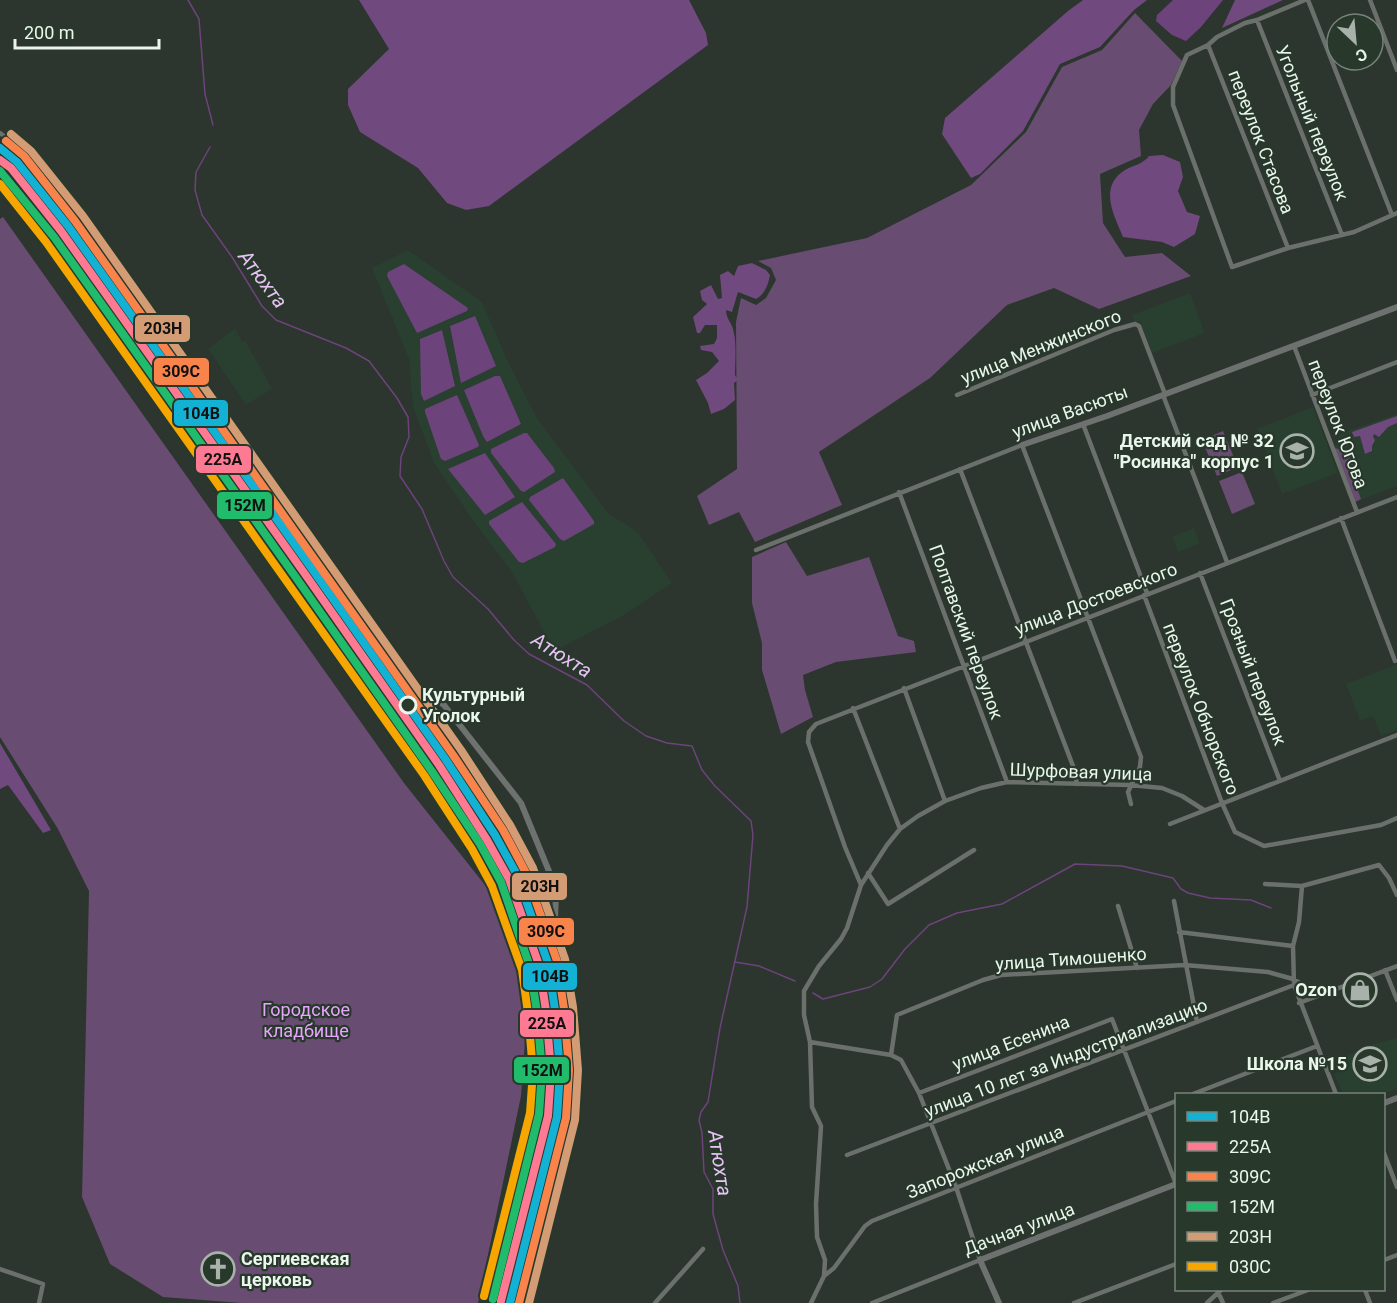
<svg xmlns="http://www.w3.org/2000/svg" width="1397" height="1303" font-family="Roboto,sans-serif">
  <rect width="100%" height="100%" fill="#2c352e"/>
  <!-- built -->
  <path fill="#293f30" d="M408,250L482,302L508,362L537,418L609,514L638,532L672,583L623,616L554,651L512,572L474,522L434,463L413,407L409,359L372,268Z
    M1190,293L1205,333L1152,353L1140,321L1135,323L1132,315Z
    M235,328L242,342L245,340L272,389L246,405L208,349Z
    M1313,407L1338,473L1282,494L1257,429Z
    M1397,414V486L1354,503L1334,448L1337,440L1341,433Z
    M1194,528L1200,543L1178,552L1172,537Z
    M1397,664V730L1381,736L1373,716L1360,721L1346,684Z
    M1397,1038V1089L1383,1094H1343L1334,1074L1345,1069L1341,1059L1366,1046Z"/>
  <!-- green -->
  <path fill="#684c72" d="M1135,13L1182,61L1171,85L1153,104L1139,130L1141,156L1100,174L1103,223L1125,257L1162,253L1191,276L1099,309L1054,288L1007,305L930,378L819,452L842,505L755,542L739,512L709,525L697,496L737,469L736,322L741,298L756,305L766,298L776,280L771,268L758,261L867,238L971,185L1026,132L1062,67L1102,50Z
    M3,217L404,783L516,924L529,987L521,1096L478,1303H242L163,1297L110,1264L82,1197L89,891L58,829L0,737V219Z
    M1223,431L1238,467L1217,476L1202,440Z
    M1334,448L1348,451L1354,468L1352,469L1354,474L1352,475L1361,499L1355,502Z
    M1242,472L1255,504L1232,514L1219,481Z
    M786,542L807,576L869,557L898,636L914,641L916,652L836,662L803,675L805,690L813,717L781,734L762,670V643L752,603V557Z"/>
  <!-- forest -->
  <path fill="#70497e" d="M359,0H689L706,33L708,45L489,206L466,210L447,203L418,168L360,132L348,105V89L389,49Z
    M1083,0H1147L1134,10L1100,47L1060,64L1023,131L980,174L971,178L942,134L945,118L1068,11Z
    M1235,0H1283L1222,28Z
    M1163,155L1180,162L1183,177L1178,191L1187,212L1200,216L1195,234L1174,247L1162,242L1123,237C1114,215 1098,187 1125,170C1134,165 1143,164 1149,156Z
    M752,263L766,270L770,275C768,285 765,294 756,299L738,292L732,312L726,310C726,318 731,322 733,329C737,343 735,360 735,375L738,380L734,383L735,400L724,409L711,414L708,403L696,380L707,373L719,361L712,352L701,350L700,346L714,344L717,338V325H705L700,333H697L693,317L707,304L702,300L700,291L711,285L718,299L722,298L720,275L728,271L734,276L738,266Z
    M1397,416V423L1388,427L1379,437L1374,434L1373,437L1375,440L1372,446V451L1365,454L1360,436L1354,437L1352,432Z
    M0,743L51,830L43,833L8,785L0,789Z"/>
  <!-- water -->
  <path fill="#6d437b" d="M1173,0H1223L1201,27L1186,41L1172,35L1156,21L1157,15Z
    M404,264L468,308L467,311L417,333L387,276L388,272Z
    M475,316L496,366L461,383L450,326Z
    M442,330L455,386L424,401L421,394L420,339Z
    M495,376H500L521,424L487,442L483,436L464,390Z
    M457,395L479,445L478,447L445,461L441,459L425,412V409Z
    M524,433H527L554,468L555,472L524,492L521,491L491,453V449Z
    M485,453L515,497L485,515L448,469Z
    M563,478L594,521V524L564,541L560,539L529,500L530,497Z
    M522,502L556,544L555,547L523,563L519,562L489,524V521Z"/>
  <g fill="none" stroke-linecap="round" stroke-linejoin="round">
    <!-- stream -->
    <path stroke="#6d437b" stroke-width="1.5" d="M188,0L199,19L205,94L213,125
      M210,147L196,172L195,190L202,215L232,257L262,306L276,320L346,348L369,361L397,398L408,417L409,437L401,457L400,476L422,509L444,561L453,577L488,609L514,640L529,654L587,685L624,721L646,736L667,743L692,746L702,770L715,786L751,821L753,835L747,907L720,1028L708,1102L701,1112L699,1120L702,1133L704,1172L713,1189V1214L723,1250L738,1286L740,1303
      M735,962L759,966L795,981
      M813,993L823,999L870,987L882,979L905,949L929,925L957,913L1002,904L1075,864L1122,866L1173,878L1181,889L1188,893L1210,898L1251,900L1271,908"/>
    <!-- street -->
    <path stroke="#6c706d" stroke-width="4.5" d="M1305,0L1257,20L1245,23L1217,37L1208,45L1187,55L1173,87V105L1232,267L1288,248L1354,232L1397,213
      M1308,0L1392,215
      M1370,0L1397,70
      M1257,20L1342,235
      M1208,45L1288,248
      M0,133C22,149 41,172 54,196L179,368
      M1294,346L1357,512
      M957,395L1114,330L1135,324L1139,326L1165,394
      M1163,395L1227,562
      M1312,395L1397,362
      M1083,424L1147,593
      M960,469L1073,766L1077,784
      M899,492L1007,782
      M1341,518L1395,661
      M756,550L1022,445L1141,757L1140,767L1128,792L1131,804
      M1200,573L1280,781
      M1144,595L1222,803L1235,832L1264,846L1381,825L1397,818
      M904,688L945,801
      M853,708L900,829
      M1170,824L1397,735
      M868,873L888,904L974,850
      M1265,884L1302,886L1379,865L1389,878L1397,895
      M861,885L845,847L808,742L809,732L816,724L1397,497
      M1302,886L1299,922L1293,946L1294,985L1336,1094
      M1174,901L1197,1022
      M1118,906L1137,968
      M1179,932L1293,946
      M1385,970L1397,1000
      M1299,1003L1397,966
      M810,1042L891,1055L901,1060L919,1093L956,1187L980,1260L872,1303
      M891,1055L897,1015L983,980L1001,975L1185,965L1268,972L1293,979L1320,995
      M919,1093L1112,1019L1176,1184
      M1193,1094L1317,1046
      M1384,1153L1397,1187
      M847,1155L1294,985
      M1384,1260L1397,1255
      M0,1269L43,1284L39,1303
      M824,1276L834,1268L865,1226L872,1221L1176,1101
      M1365,1290L1370,1303
      M1218,1292L1223,1303
      M655,1303L703,1249
      M811,1303L824,1276L825,1260L817,1237L816,1204L821,1126L812,1107L810,1042L804,1015V991L819,966L841,939L847,928L861,885L887,845L900,829L918,816L945,801L981,788L1007,782L1130,785L1162,788L1182,796L1204,810
      M1074,1303L1176,1264
      M1207,1303L1221,1290
      M1273,1303L1308,1290"/>
    <!-- secondary -->
    <path stroke="#6d716f" stroke-width="6" d="M179,368L400,678L408,688L422,695
      M1022,445L1107,416L1397,307
      M417,693L421,706H427L430,703L428,696L422,695L419,699
      M430,697L436,699L444,705L521,803L553,881L556,894L555,919L566,1010L569,1069L567,1101L561,1149L517,1303
      M1384,1103L1397,1098
      M999,1303L980,1260L1176,1184"/>
    <defs>
      <path id="rail-1" d="M0,148L17,162L68,226L312,569L446,760L495,835L517,875L548,963L555,1010L560,1071L557,1117L510,1303"/>
      <path id="rail-2" d="M0,160L11,168L61,231L305,574L439,765L487,840L509,879L539,965L546,1011L551,1071L548,1116L501,1301"/>
      <path id="rail-3" d="M6,141L24,156L75,221L453,755L503,830L525,871L557,961L564,1009L569,1070L566,1118L519,1303"/>
      <path id="rail-4" d="M0,171L54,237L297,579L431,770L480,844L501,882L530,967L537,1012L542,1071L539,1114L493,1299"/>
      <path id="rail-5" d="M11,134L31,151L83,216L461,750L510,825L533,868L565,959L573,1007L578,1070L575,1120L529,1303"/>
      <path id="rail-6" d="M0,184L46,242L424,775L472,849L492,886L522,970L528,1013L533,1071L530,1113L484,1296"/>
    </defs>
    <!-- rail-1 casing -->
    <use href="#rail-1" stroke="#28392c" stroke-width="12"/>
    <!-- rail-2 casing -->
    <use href="#rail-2" stroke="#28392c" stroke-width="12"/>
    <!-- rail-3 casing -->
    <use href="#rail-3" stroke="#28392c" stroke-width="12"/>
    <!-- rail-4 casing -->
    <use href="#rail-4" stroke="#28392c" stroke-width="12"/>
    <!-- rail-5 casing -->
    <use href="#rail-5" stroke="#28392c" stroke-width="12"/>
    <!-- rail-6 casing -->
    <use href="#rail-6" stroke="#28392c" stroke-width="12"/>
    <!-- rail-1 -->
    <use href="#rail-1" stroke="#13b2d5" stroke-width="8"/>
    <!-- rail-2 -->
    <use href="#rail-2" stroke="#fe7a93" stroke-width="8"/>
    <!-- rail-3 -->
    <use href="#rail-3" stroke="#f8844c" stroke-width="8"/>
    <!-- rail-4 -->
    <use href="#rail-4" stroke="#20bc6c" stroke-width="8"/>
    <!-- rail-5 -->
    <use href="#rail-5" stroke="#d39c74" stroke-width="8"/>
    <!-- rail-6 -->
    <use href="#rail-6" stroke="#f7a600" stroke-width="8"/>
  </g>
  <!-- icons -->
  <defs>
    <symbol id="school-ring" viewBox="-11 -11 22 22"><circle r="9.5" fill="#28392c" stroke="#a8b2aa" stroke-width="1.5"/><path d="M0-5L7-2L0 1L-7-2ZM-4 1L0 2.5L4 1V4Q0 6-4 4Z" fill="#a8b2aa"/></symbol>
    <symbol id="shop-ring" viewBox="-11 -11 22 22"><circle r="9.5" fill="#28392c" stroke="#a8b2aa" stroke-width="1.5"/><path d="M-5-2.5h2.3a2.7 3.5 0 0 1 5.4 0H5L5.5 6h-11ZM-1.5-2.5h3a1.5 2.3 0 0 0-3 0Z" fill="#a8b2aa"/></symbol>
    <symbol id="church-ring" viewBox="-11 -11 22 22"><circle r="9.5" fill="#28392c" stroke="#a8b2aa" stroke-width="1.5"/><path d="M-1.2-6h2.4v3.5h3.3v2.4h-3.3V6h-2.4V-.1h-3.3v-2.4h3.3Z" fill="#a8b2aa"/></symbol>
  </defs>
  <g fill-rule="evenodd">
    <use href="#school-ring" x="1278" y="432" width="38" height="38"/>
    <use href="#shop-ring" x="1341" y="971" width="38" height="38"/>
    <use href="#school-ring" x="1351" y="1045" width="38" height="38"/>
    <use href="#church-ring" x="199" y="1250" width="38" height="38"/>
  </g>
  <!-- markers -->
  <circle fill="#28392c" stroke="#eaf5ec" stroke-width="3" cx="408" cy="705" r="8"/>
  <g text-anchor="middle" stroke-width="4.5" stroke-linejoin="round" paint-order="stroke">
    <!-- street labels -->
    <g font-size="18" fill="#eaf5ec" stroke="#28392c">
      <text transform="translate(1312 123) rotate(68)" y="6">Угольный переулок</text>
      <text transform="translate(1261 142) rotate(69)" y="6">переулок Стасова</text>
      <text transform="translate(1041 347) rotate(-22)" y="6">улица Менжинского</text>
      <text transform="translate(1070 412) rotate(-20)" y="6">улица Васюты</text>
      <text transform="translate(1338 424) rotate(69)" y="6">переулок Югова</text>
      <text transform="translate(1096 599) rotate(-21)" y="6">улица Достоевского</text>
      <text transform="translate(966 632) rotate(70)" y="6">Полтавский переулок</text>
      <text transform="translate(1253 672) rotate(69)" y="6">Грозный переулок</text>
      <text transform="translate(1201 709) rotate(69)" y="6">переулок Обнорского</text>
      <text transform="translate(1081 772) rotate(2)" y="6">Шурфовая улица</text>
      <text transform="translate(1071 959) rotate(-4)" y="6">улица Тимошенко</text>
      <text transform="translate(1011 1043) rotate(-21)" y="6">улица Есенина</text>
      <text transform="translate(1066 1058) rotate(-21)" y="6">улица 10 лет за Индустриализацию</text>
      <text transform="translate(985 1162) rotate(-22)" y="6">Запорожская улица</text>
      <text transform="translate(1019 1229) rotate(-21)" y="6">Дачная улица</text>
    </g>
    <!-- poi labels -->
    <g font-size="18" font-weight="bold" fill="#eaf5ec" stroke="#28392c" text-anchor="end">
      <text x="1274" y="447">Детский сад № 32<tspan x="1274" dy="21">"Росинка" корпус 1</tspan></text>
      <text x="1337" y="996">Ozon</text>
      <text x="1347" y="1070">Школа №15</text>
      <text x="241" y="1265" text-anchor="start">Сергиевская<tspan x="241" dy="21">церковь</tspan></text>
    </g>
    <!-- stop labels -->
    <g font-size="18" font-weight="bold" fill="#eaf5ec" stroke="#28392c" text-anchor="start">
      <text x="422" y="701">Культурный<tspan x="422" dy="21">Уголок</tspan></text>
    </g>
    <!-- park labels -->
    <g font-size="18" fill="#e8a5fe" stroke="#28392c">
      <text x="306" y="1016">Городское<tspan x="306" dy="21">кладбище</tspan></text>
    </g>
    <!-- water labels -->
    <g font-size="20" font-style="italic" fill="#eac2f8" stroke="#28392c">
      <text transform="translate(263 279) rotate(53)" y="7">Атюхта</text>
      <text transform="translate(562 655) rotate(32)" y="7">Атюхта</text>
      <text transform="translate(720 1163) rotate(81)" y="7">Атюхта</text>
    </g>
  </g>
  <g stroke="#28392c" stroke-width="2">
    <rect x="134" y="314" width="57" height="29" rx="6" fill="#d39c74"/>
    <rect x="153" y="357" width="57" height="29" rx="6" fill="#f8844c"/>
    <rect x="173" y="399" width="56" height="28" rx="6" fill="#13b2d5"/>
    <rect x="195" y="445" width="57" height="29" rx="6" fill="#fe7a93"/>
    <rect x="216" y="491" width="57" height="29" rx="6" fill="#20bc6c"/>
    <rect x="511" y="872" width="57" height="29" rx="6" fill="#d39c74"/>
    <rect x="518" y="917" width="57" height="29" rx="6" fill="#f8844c"/>
    <rect x="522" y="962" width="56" height="29" rx="6" fill="#13b2d5"/>
    <rect x="519" y="1009" width="56" height="29" rx="6" fill="#fe7a93"/>
    <rect x="513" y="1056" width="57" height="28" rx="6" fill="#20bc6c"/>
  </g>
  <g font-size="16" text-anchor="middle" font-weight="bold" fill="#111">
    <text x="163" y="334">203Н</text>
    <text x="181" y="377">309С</text>
    <text x="201" y="419">104В</text>
    <text x="223" y="465">225А</text>
    <text x="245" y="511">152М</text>
    <text x="540" y="892">203Н</text>
    <text x="546" y="937">309С</text>
    <text x="550" y="982">104В</text>
    <text x="547" y="1029">225А</text>
    <text x="542" y="1076">152М</text>
  </g>
  <!-- legend -->
  <rect x="1175" y="1093" width="210" height="198" fill="#28392c" stroke="#768479" stroke-width="1.5"/>
  <rect x="1187" y="1112" width="30" height="9" fill="#13b2d5" stroke="#768479" stroke-width="1.5"/>
  <text x="1229" y="1123" font-size="18" fill="#eaf5ec">104В</text>
  <rect x="1187" y="1142" width="30" height="9" fill="#fe7a93" stroke="#768479" stroke-width="1.5"/>
  <text x="1229" y="1153" font-size="18" fill="#eaf5ec">225А</text>
  <rect x="1187" y="1172" width="30" height="9" fill="#f8844c" stroke="#768479" stroke-width="1.5"/>
  <text x="1229" y="1183" font-size="18" fill="#eaf5ec">309С</text>
  <rect x="1187" y="1202" width="30" height="9" fill="#20bc6c" stroke="#768479" stroke-width="1.5"/>
  <text x="1229" y="1213" font-size="18" fill="#eaf5ec">152М</text>
  <rect x="1187" y="1232" width="30" height="9" fill="#d39c74" stroke="#768479" stroke-width="1.5"/>
  <text x="1229" y="1243" font-size="18" fill="#eaf5ec">203Н</text>
  <rect x="1187" y="1262" width="30" height="9" fill="#f7a600" stroke="#768479" stroke-width="1.5"/>
  <text x="1229" y="1273" font-size="18" fill="#eaf5ec">030C</text>
  <!-- north arrow -->
  <g transform="translate(1355 42) rotate(154)"><circle r="28" fill="#28392c" stroke="#768479" stroke-width="1.5"/>
  <path d="M0-4.5L10 22L0 15L-10 22Z" fill="#a8b2aa"/>
  <text y="-9" font-size="16" font-weight="bold" text-anchor="middle" fill="#eaf5ec">С</text>
  </g>
  <!-- scale -->
  <path d="M15 39v9h144v-9" fill="none" stroke="#eaf5ec" stroke-width="3"/>
  <text x="24" y="39" font-size="18" fill="#eaf5ec" stroke="#28392c" stroke-width="4.5" paint-order="stroke">200 m</text>
</svg>
